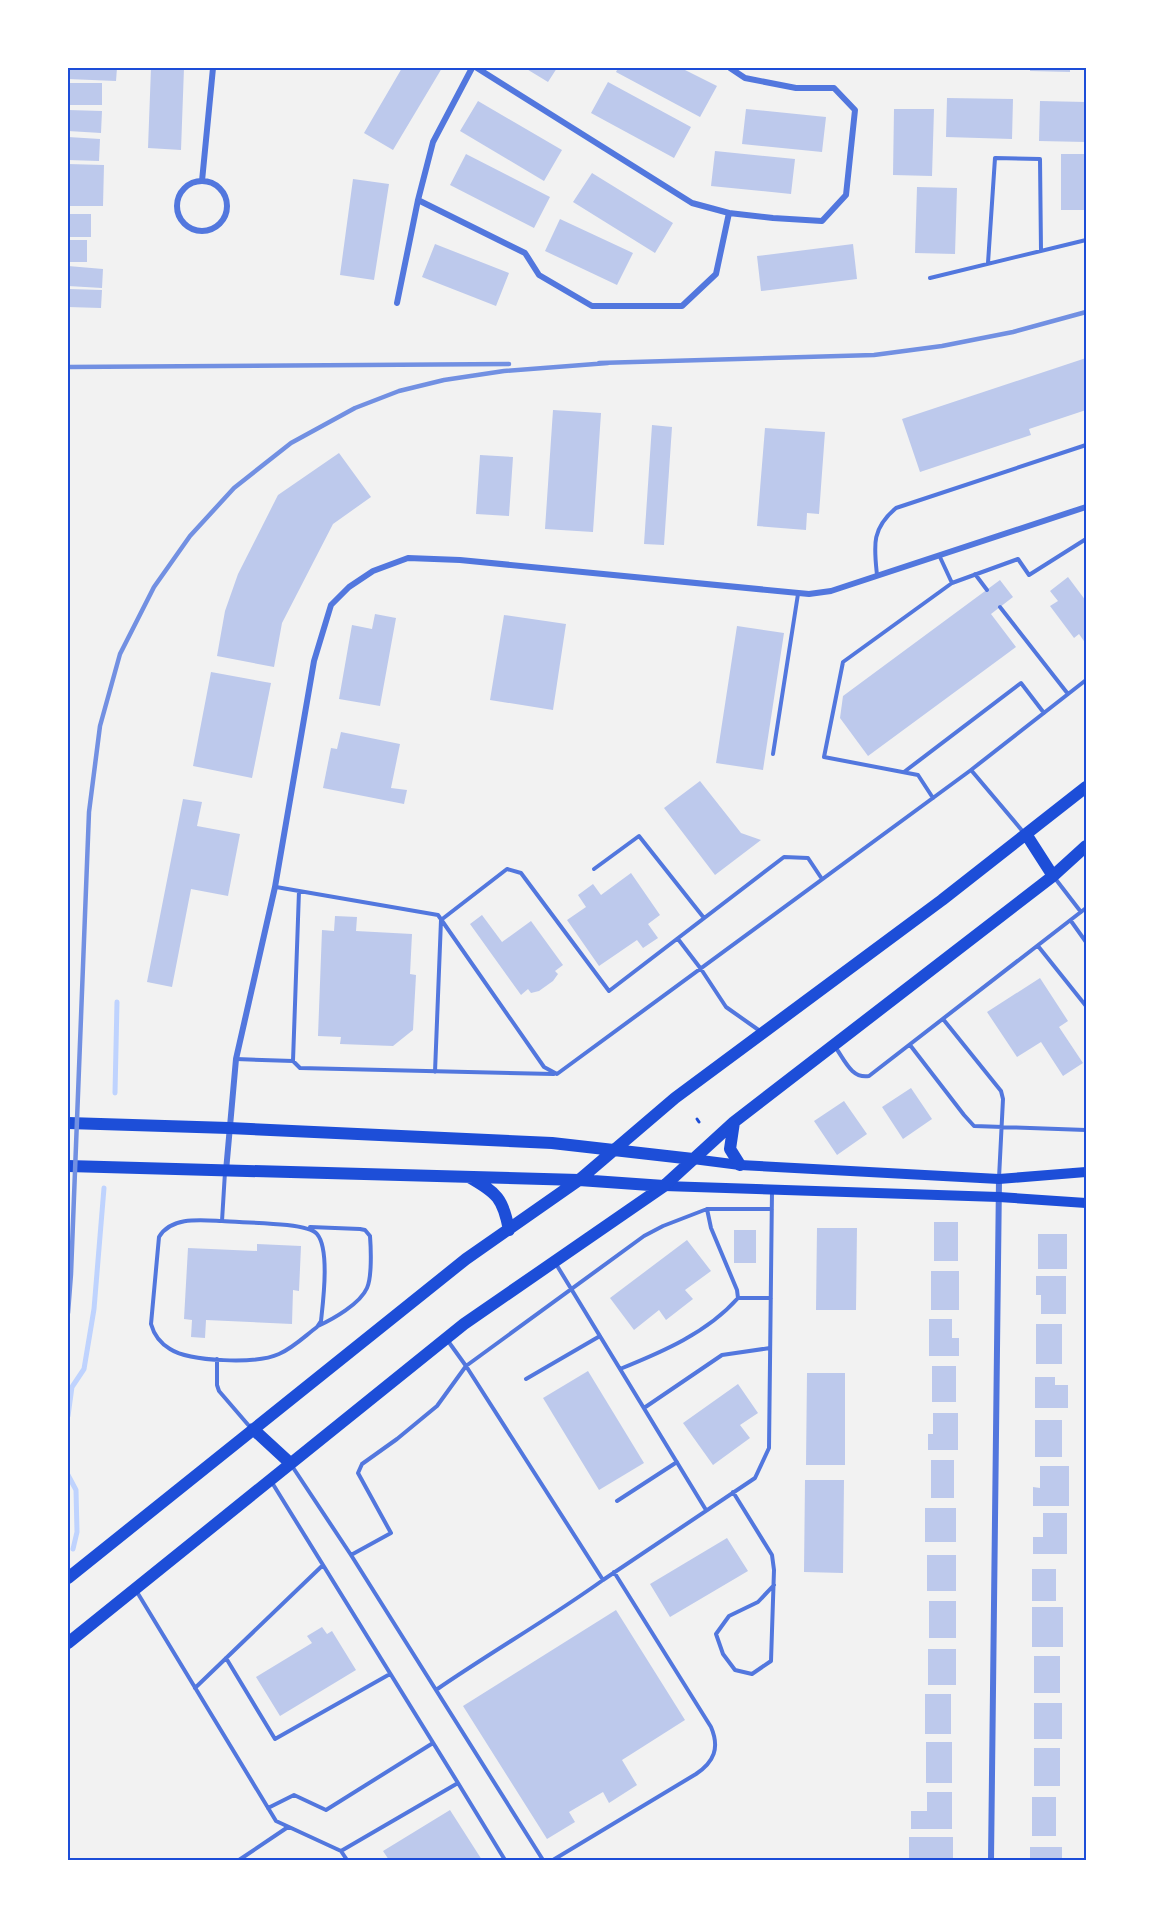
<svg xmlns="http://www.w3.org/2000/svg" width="1154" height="1928" font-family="'DejaVu Sans',sans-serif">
  <rect width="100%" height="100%" fill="#f2f2f2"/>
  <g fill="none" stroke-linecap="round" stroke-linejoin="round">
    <!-- stream -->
    <path stroke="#bfd3fe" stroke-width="5" d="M115,1093L117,1002
      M68,1416L72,1387L84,1369L94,1309L104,1188
      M68,1475L76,1490L77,1532L73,1549"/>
  </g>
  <!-- building -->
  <path fill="#bdc9ec" d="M68,68H117L116,81L68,79Z
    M151,68H184L181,150L148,148Z
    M402,68H442L393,150L364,133Z
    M525,68H557L548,82Z
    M618,68H681L717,86L700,117L616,72Z
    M1030,68H1070V72L1030,71Z
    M608,82L691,127L674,158L591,113Z
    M68,83H102V105H68Z
    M947,98L1013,99L1012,139L946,137Z
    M478,101L562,150L544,181L460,131Z
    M1040,101L1086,102V142L1039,141Z
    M746,109L826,117L822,152L742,144Z
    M894,109H934L932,176L893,175Z
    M68,110L102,111L101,133L68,131Z
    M68,137L100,139L99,161L68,160Z
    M715,151L795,159L791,194L711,186Z
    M466,154L550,197L534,228L450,185Z
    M1061,154H1086V210H1061Z
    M68,164L104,165L103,206H68Z
    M592,173L673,223L655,253L573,202Z
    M353,179L389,184L374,280L340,275Z
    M917,187L957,188L955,254L915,253Z
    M68,214H91V237H68Z
    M560,219L633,253L617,285L545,251Z
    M68,240H87V262H68Z
    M435,244L509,273L496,306L422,277Z
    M853,244L857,279L761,291L757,256Z
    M68,266L103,269L102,288L68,286Z
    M68,289L102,290L101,308L68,307Z
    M1086,358V410L1029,429L1031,435L920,472L902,419Z
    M553,410L601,413L593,532L545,529Z
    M652,425L672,427L664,545L644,544Z
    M765,428L825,432L819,514L807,513L806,530L757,526Z
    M339,453L371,497L333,524L282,623L274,667L217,656L225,611L238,574L278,495Z
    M480,455L513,457L509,516L476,514Z
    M1068,577L1086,601V644L1079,634L1074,638L1050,606L1058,601L1050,591Z
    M1000,580L1013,597L991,614L1016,647L868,756L840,718L843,696Z
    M375,614L396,618L380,706L339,699L352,625L372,629Z
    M504,615L566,624L553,710L490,700Z
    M737,626L784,633L763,770L716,763Z
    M211,672L271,683L252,778L193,766Z
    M341,732L400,744L391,788L407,790L404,804L323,788L331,748L337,749Z
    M700,781L741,833L761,840L715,875L664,808Z
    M183,799L202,802L197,826L240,834L228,896L191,889L172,987L147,982Z
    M631,873L660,915L648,924L658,938L643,948L637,940L599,966L567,920L586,907L578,895L593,884L601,895Z
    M482,915L502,942L531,921L563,965L555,971L558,974L553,981L539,991L531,993L528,989L521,995L470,924Z
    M335,916L357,917L356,931L412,934L410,974L416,975L413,1030L393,1046L340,1044L341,1037L318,1036L322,930L334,931Z
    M1040,978L1068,1021L1059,1027L1083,1063L1063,1076L1041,1042L1017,1057L987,1012Z
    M911,1088L932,1119L903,1139L882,1107Z
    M844,1101L867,1134L837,1155L814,1121Z
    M934,1222H958V1261H934Z
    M817,1228H857L856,1310H816Z
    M734,1230H756V1263H734Z
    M1038,1234H1067V1269H1038Z
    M687,1240L711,1271L685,1290L693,1299L666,1320L659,1310L634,1330L610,1298Z
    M257,1244L301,1246L299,1291L293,1290L292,1324L206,1320L205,1338L191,1337L192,1320L184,1319L188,1248L257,1251Z
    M931,1271H959V1310H931Z
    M1036,1276H1066V1314H1041V1295H1036Z
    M929,1319H952V1338H959V1356H929Z
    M1036,1324H1062V1364H1036Z
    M932,1366H956V1402H932Z
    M588,1371L644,1463L599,1490L543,1398Z
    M807,1373H845V1465H806Z
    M1035,1377H1055V1385H1068V1408H1035Z
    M738,1384L758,1413L740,1425L750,1438L713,1465L683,1423Z
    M933,1413H958V1450H928V1434H933Z
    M1035,1420H1062V1457H1035Z
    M931,1460H954V1498H931Z
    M1040,1466H1069V1506H1033V1487L1040,1488Z
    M805,1480H844L843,1573L804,1572Z
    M925,1508H956V1542H925Z
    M1043,1513H1067V1554H1033V1537H1043Z
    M727,1538L748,1571L670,1617L650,1584Z
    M927,1555H956V1591H927Z
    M1032,1569H1056V1601H1032Z
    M929,1601H956V1638H929Z
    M1032,1607H1063V1647H1032Z
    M616,1610L685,1720L622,1760L637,1785L609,1803L603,1792L569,1812L575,1822L547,1839L463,1706Z
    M322,1627L327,1634L332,1631L356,1670L280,1716L256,1677L312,1643L307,1636Z
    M928,1649H956V1685H928Z
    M1034,1656H1060V1693H1034Z
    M925,1694H951V1734H925Z
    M1034,1703H1062V1739H1034Z
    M926,1742H952V1783H926Z
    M1034,1748H1060V1786H1034Z
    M927,1792H952V1829H911V1811H927Z
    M1032,1797H1056V1836H1032Z
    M450,1810L482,1860H389L383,1851Z
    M909,1837H953V1858H932V1860H909Z
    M1030,1847H1062V1860H1030Z"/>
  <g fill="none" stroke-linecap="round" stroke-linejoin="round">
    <!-- path -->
    <path stroke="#1d4ed8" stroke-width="3" d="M697,1119L699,1122"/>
    <!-- service -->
    <path stroke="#5277de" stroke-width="4" d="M988,263L995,158L1040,159L1041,251
      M930,278L1086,240
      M939,555L952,583
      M975,574L987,590
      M877,575C874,546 871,529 896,508L1086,445
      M1000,607L1068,694
      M773,754L798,594
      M971,770L1025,834
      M904,772L1021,683L1044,713
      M933,798L918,775L824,757L843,662L952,583L1018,559L1029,575L1086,539
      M594,869L639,836L704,918
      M1054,877L1081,912
      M276,887L438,915L544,1067L557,1074L971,770L1086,680
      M299,891L293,1061L300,1068L554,1074
      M1071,921L1086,942
      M678,939L701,969L726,1007L760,1031
      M1038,946L1086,1006
      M943,1019L1001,1091L1003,1099L999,1178
      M910,1045L964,1115L974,1126L1086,1130
      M836,1048C845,1061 852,1079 869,1076L1086,908
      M236,1059L293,1061
      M435,1072L441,920L507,869L521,873L609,991L784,857L808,858L822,879
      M222,1221C241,1223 307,1222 317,1234C330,1249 323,1302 321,1321L317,1327C305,1336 293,1348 279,1354C257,1364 190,1362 170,1349C160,1343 154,1335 151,1324L159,1237C171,1216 202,1220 222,1221L225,1172
      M310,1227L360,1229L365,1230L370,1236C371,1249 372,1277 367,1288C360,1304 333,1319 318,1326
      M556,1264L706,1510
      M738,1298H771
      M448,1341L466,1366L603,1580L755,1478L769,1448L772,1191
      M217,1359V1385L219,1391L250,1427
      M620,1369C662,1352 707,1333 738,1298L737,1290L711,1228L707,1209
      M526,1379L600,1336
      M644,1408L722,1355L770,1348
      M292,1466L351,1555L543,1860
      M733,1492L772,1555L774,1570L771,1661L752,1674L735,1670L723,1654L716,1634L729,1616L758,1602L774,1585
      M617,1501L677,1462
      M351,1555L391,1533L358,1473L362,1464L397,1439L437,1406L466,1366L644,1236L663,1226L707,1209H772
      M137,1592L276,1821L341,1851L458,1783L271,1481
      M226,1658L275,1739L390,1674
      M195,1688L323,1565
      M436,1690C491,1652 549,1619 603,1580
      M458,1783L505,1860
      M268,1808L294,1795L326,1810L433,1743
      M341,1851L347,1860
      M239,1860L288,1827
      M553,1860L696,1774C714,1762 720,1748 711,1727L614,1572"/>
    <!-- minor -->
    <path stroke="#5277de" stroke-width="6" d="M477,68L692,203L729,213
      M202,181L213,68
      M177 206a25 25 0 1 1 50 0a25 25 0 1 1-50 0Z
      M418,200L525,253L539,275L592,306H682L716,274L729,213L773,218L822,221L846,195L855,110L834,88H796L745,78L730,68
      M397,303L418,200L433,142L472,68
      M226,1171L236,1059L275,887L314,661L331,605L349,587L373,571L408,558L460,560L809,594L831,591L1086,507
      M991,1860L999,1179"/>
    <!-- secondary -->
    <path stroke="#1d4ed8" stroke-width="10" d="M693,1159L740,1165L999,1179L1086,1172
      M664,1186L999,1197L1086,1203"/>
    <!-- primary -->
    <path stroke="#1d4ed8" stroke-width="12" d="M1026,834L1053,876
      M734,1122L730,1149L740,1165
      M68,1123L229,1128L552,1143L693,1159
      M68,1166L579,1180L664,1186
      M469,1177C497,1193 503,1198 509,1230
      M253,1429L290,1463
      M68,1578L466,1259L579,1180L675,1098L942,900L1086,787
      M68,1643L464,1324L664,1186L734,1122L1053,876L1086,846"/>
    <!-- rail -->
    <path stroke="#7290e2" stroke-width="4.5" d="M599,363L874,355L942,346L1013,332L1086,312
      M68,367L509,364
      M68,1313L71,1274L89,812L100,726L120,654L154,587L190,536L234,488L291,443L355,408L399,391L444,380L504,371L608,363"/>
  </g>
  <!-- border -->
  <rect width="1154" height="1928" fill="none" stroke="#ffffff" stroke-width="138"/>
  <rect x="69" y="69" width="1016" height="1790" fill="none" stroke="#1d4ed8" stroke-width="2"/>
</svg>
